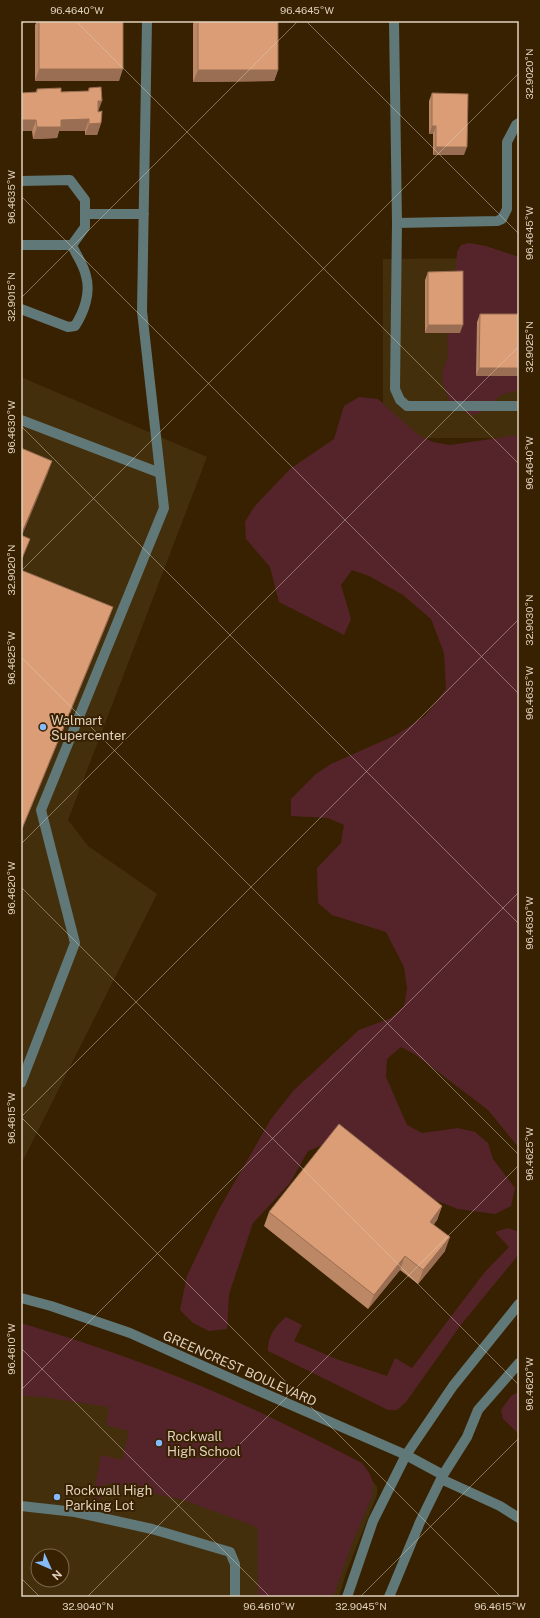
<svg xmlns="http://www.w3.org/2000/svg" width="540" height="1618" font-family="'Public Sans',sans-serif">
  <rect width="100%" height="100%" fill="#382100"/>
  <!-- built -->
  <path fill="#442f0d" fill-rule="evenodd" d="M519,258V438H383V259Z
    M21,377L207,457L68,820L88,846L157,894L21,1164Z
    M21,1337L369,1476L377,1487V1495L346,1573L339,1597H21ZM38,1556H62V1580H38Z"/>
  <!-- green -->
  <path fill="#55242a" d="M469,243L486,246L519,257V390L501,395L480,413L471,415L455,406L449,400L443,382L442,373L448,356L447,329L454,278L456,269L457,252L461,245Z
    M359,397L378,399L417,434L433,442L450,445L519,435V1148L488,1110L416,1055L401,1047L387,1059L386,1077L407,1125L422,1133L458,1128L475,1132L488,1143L493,1159L515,1188L511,1206L495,1214L458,1209L422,1195L325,1144L308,1151L290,1183L253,1223L229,1294L227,1329L209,1331L193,1323L180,1310L187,1276L218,1211L271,1119L294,1090L359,1030L391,1018L404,1006L407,988L404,967L386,932L332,915L318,903L317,868L341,843L344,825L328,818L291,816V799L316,774L331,764L396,735L425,716L446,689L444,653L431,619L403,595L369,576L352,570L341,585L351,619L344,635L279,602L270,567L246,539L245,522L254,507L290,469L334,439L344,406Z
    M508,1228L519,1232V1254L460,1326L406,1402L397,1410H388L268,1351C267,1337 276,1325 286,1317L302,1325L294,1341L339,1360L387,1376L395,1358L412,1368L484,1273L509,1247L495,1232Z
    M21,1323C82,1341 142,1362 201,1386C256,1409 309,1436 362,1463L370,1474L373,1484L372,1497L353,1541L333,1597H258V1528L252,1525L183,1500L106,1483L102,1498L95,1499L93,1496L101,1455L122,1460L129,1431L106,1425L109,1407L44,1397L21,1396Z
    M519,1392V1434L503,1419L501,1410L511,1396Z"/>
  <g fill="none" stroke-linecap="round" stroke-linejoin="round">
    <!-- minor -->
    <path stroke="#607877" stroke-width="10" d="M394,21L397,223L395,389L400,400L407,406H519
      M21,181L70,180L85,200V214H144
      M397,223L497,221L502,219L507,209V142L516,125L519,123
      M21,245H72L85,227V214
      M21,309L68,327L75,326C84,312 91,293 86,276C84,265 76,255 72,245
      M21,420L160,473
      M21,1083L75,943L41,810L164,508L142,311L147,21
      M21,1298L51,1306L130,1333L241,1383L406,1455L443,1475
      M441,1479L500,1506L519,1518
      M21,1506L75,1512L152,1529L230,1552L235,1564V1597
      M347,1597L373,1521L406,1455L453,1386L519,1304
      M389,1597L420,1522L443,1475L467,1437L478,1410L519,1363"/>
  </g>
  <!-- wall -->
  <path fill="#bc8765" d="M37,21H123L119,81H35V25Z
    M194,21H278V70L274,81L193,82V24Z
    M89,88L98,111L101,123L97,135H85V131H59L57,138L33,139L32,131L36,92L37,89L61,92L88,91Z
    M432,93L464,155H433V134H429V101Z
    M428,272L460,333H425V280Z
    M480,314H519L476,376L477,322Z
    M442,1206L437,1220L434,1224L445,1251L418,1284L400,1270L368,1309L264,1226L269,1212Z"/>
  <!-- shaded-wall -->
  <path fill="#996e53" d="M39,69H123L119,81H35Z
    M198,70H278L274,81L193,82Z
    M98,101H102L98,112Z
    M89,119L85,131H59L57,138L33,139L37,127L61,120Z
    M21,120H36L32,131H21Z
    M101,123L97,135H85L89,124Z
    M432,126H436L433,134H429Z
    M436,147H467L464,155H433Z
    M428,325H463L460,333H425Z
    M479,368H519V376H476Z
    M52,461L47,475L21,538V536Z
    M113,607L108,621L21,832V831Z
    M442,1206L437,1220L425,1236L430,1222Z
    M450,1237L445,1251L418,1284L423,1270Z
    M405,1256L400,1270L368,1309L374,1295Z"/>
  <!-- building -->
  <path fill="#db9d76" stroke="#996e53" d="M39,21H123V69H39Z
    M198,21H278V70H198Z
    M101,87L102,101H98V112L102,111L101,123L89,124V119L61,120V127H37L36,120H21V93L37,92V89L61,88V92L89,91V88Z
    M432,93L468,94L467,147H436V126H432Z
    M463,271V325H428V272Z
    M480,314H519V368H479Z
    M21,448L52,461L21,535L30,539L21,561Z
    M21,570L113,607L21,831Z
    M339,1124L442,1206L430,1222L450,1237L423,1270L405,1256L374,1295L269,1212Z"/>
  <!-- ticks -->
  <path fill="none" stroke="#e0d1be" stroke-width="1" stroke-opacity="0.45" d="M76,21L519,464M306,21L519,234M21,25L25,21M21,196L519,694M21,298L298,21M21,426L519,924M21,571L519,73M21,657L519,1155M21,844L519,346M21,887L519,1385M21,1117L501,1597M21,1117L519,619M21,1348L270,1597M21,1390L519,892M21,1578L40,1597M87,1597L519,1165M360,1597L519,1438"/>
  <!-- markers -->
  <g fill="#86bbfb" stroke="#382100" stroke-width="1.5">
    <circle cx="43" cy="727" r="4"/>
    <circle cx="159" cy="1443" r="4"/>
    <circle cx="57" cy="1497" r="4"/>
  </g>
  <g text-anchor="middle" stroke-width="4" stroke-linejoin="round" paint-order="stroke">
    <!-- poi labels -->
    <g font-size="13" fill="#e0d1be" stroke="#382100" text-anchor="start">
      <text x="51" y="725">Walmart<tspan x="51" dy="15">Supercenter</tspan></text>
      <text x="167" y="1441">Rockwall<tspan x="167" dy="15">High School</tspan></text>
      <text x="65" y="1495">Rockwall High<tspan x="65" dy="15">Parking Lot</tspan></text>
    </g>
    <!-- street labels -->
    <g font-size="13" fill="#e0d1be" stroke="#382100">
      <text transform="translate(240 1368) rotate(24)" y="5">GREENCREST BOULEVARD</text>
    </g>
  </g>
  <!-- border -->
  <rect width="540" height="1618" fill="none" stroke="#382100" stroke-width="44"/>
  <!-- north arrow -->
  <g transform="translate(50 1568) rotate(135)"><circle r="19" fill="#382100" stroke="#7b674c"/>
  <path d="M0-3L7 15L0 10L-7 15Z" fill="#86bbfb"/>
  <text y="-6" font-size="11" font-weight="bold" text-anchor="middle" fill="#e0d1be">N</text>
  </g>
  <rect x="22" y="22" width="496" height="1574" fill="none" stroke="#e0d1be" stroke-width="1.5"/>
  <g font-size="10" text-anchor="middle" fill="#e0d1be">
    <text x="77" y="14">96.4640°W</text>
    <text x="307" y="14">96.4645°W</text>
    <text transform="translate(529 74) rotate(-90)" y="4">32.9020°N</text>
    <text transform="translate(11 197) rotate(-90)" y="4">96.4635°W</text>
    <text transform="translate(529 233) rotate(-90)" y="4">96.4645°W</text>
    <text transform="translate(11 297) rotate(-90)" y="4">32.9015°N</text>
    <text transform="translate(529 347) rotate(-90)" y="4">32.9025°N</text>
    <text transform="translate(11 427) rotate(-90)" y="4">96.4630°W</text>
    <text transform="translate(529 463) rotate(-90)" y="4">96.4640°W</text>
    <text transform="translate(11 570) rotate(-90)" y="4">32.9020°N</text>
    <text transform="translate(529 620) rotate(-90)" y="4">32.9030°N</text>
    <text transform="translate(11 658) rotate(-90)" y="4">96.4625°W</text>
    <text transform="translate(529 693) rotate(-90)" y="4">96.4635°W</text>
    <text transform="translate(11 888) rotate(-90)" y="4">96.4620°W</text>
    <text transform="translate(529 923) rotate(-90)" y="4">96.4630°W</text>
    <text transform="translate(11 1118) rotate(-90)" y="4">96.4615°W</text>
    <text transform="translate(529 1154) rotate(-90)" y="4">96.4625°W</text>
    <text transform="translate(11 1349) rotate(-90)" y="4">96.4610°W</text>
    <text transform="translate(529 1384) rotate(-90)" y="4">96.4620°W</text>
    <text x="88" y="1610">32.9040°N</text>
    <text x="269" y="1610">96.4610°W</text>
    <text x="361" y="1610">32.9045°N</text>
    <text x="500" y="1610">96.4615°W</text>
  </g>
</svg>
